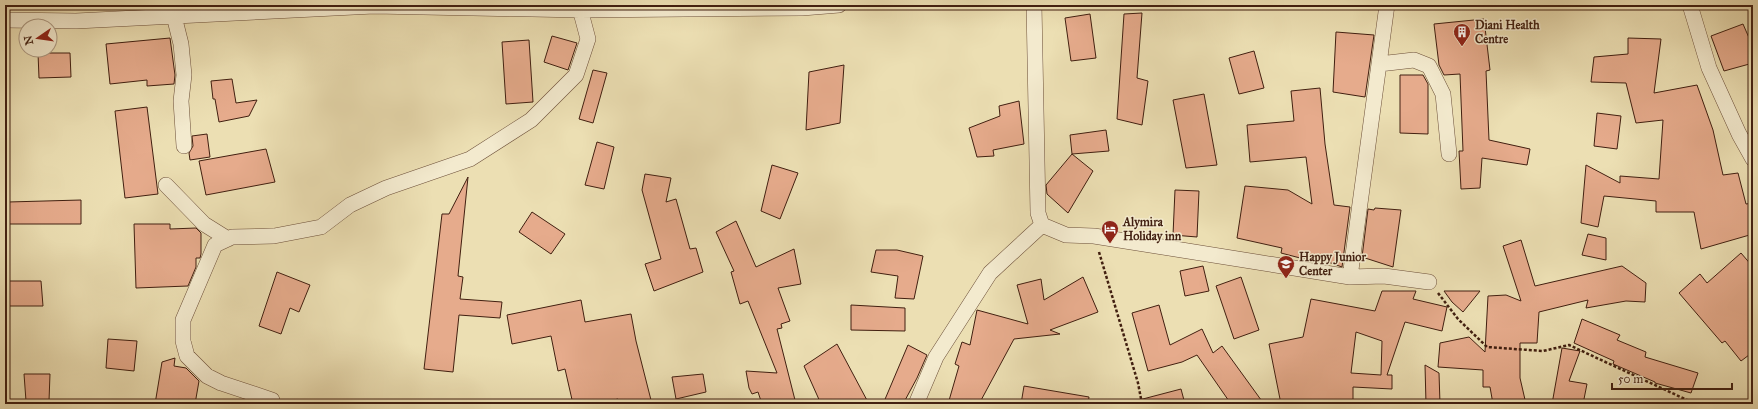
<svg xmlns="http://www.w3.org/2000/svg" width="1758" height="409" font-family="'IM FELL Great Primer',serif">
  <rect width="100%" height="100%" fill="#ecdfb3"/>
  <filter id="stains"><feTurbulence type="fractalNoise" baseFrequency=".005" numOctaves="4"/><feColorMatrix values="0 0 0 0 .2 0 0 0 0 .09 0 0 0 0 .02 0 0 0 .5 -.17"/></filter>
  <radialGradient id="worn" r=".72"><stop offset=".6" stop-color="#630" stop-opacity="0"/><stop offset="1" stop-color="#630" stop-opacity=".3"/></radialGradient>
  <!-- building -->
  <path fill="#e6ab8c" stroke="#411f10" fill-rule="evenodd" d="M1142,13L1137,78L1148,81L1142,125L1117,119L1124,14Z
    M1090,14L1096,58L1071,61L1065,18Z
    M1484,19L1490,70L1486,71L1489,140L1530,149L1527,165L1482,158L1480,188L1461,189L1459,151H1463L1460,74L1444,75L1439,65L1434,24Z
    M1743,24L1753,47V63L1724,71L1711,36Z
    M1336,32L1374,35L1365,97L1333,92Z
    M552,36L577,43L568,70L544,62Z
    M170,38L175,75L174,84L147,86V80L110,84L106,44Z
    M1628,38L1661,39L1654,93L1697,85L1713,130L1723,175L1738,173L1746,204L1753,203V234L1701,249L1694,212H1656V201L1604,196L1598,227L1581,223L1586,165L1620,183V176L1659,179L1663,120L1636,123L1626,83L1591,82L1594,57L1628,54Z
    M529,40L533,102L506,104L502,42Z
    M1254,51L1264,88L1239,94L1229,58Z
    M38,53H70L71,77L39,78Z
    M844,65L840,123L806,130L809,72Z
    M593,70L607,73L593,123L579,119Z
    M1400,75H1423L1428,84V134L1400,133Z
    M232,79L236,103L257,100L249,116L219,122L215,99H213L211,81Z
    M1320,88L1325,144L1334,205L1350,207L1342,267L1306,254L1304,259L1281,253L1282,248L1237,238L1245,186L1288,190L1312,204L1306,157L1250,162L1247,125L1294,121L1291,91Z
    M1204,94L1217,165L1186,168L1173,100Z
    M1019,101L1024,144L993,150L994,156L977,157L969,128L1000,116L999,106Z
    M147,107L158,194L125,198L115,111Z
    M1597,113L1621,116L1617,149L1594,146Z
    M1106,130L1109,151L1072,154L1070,135Z
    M207,134L210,157L190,160L189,153L193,146L192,136Z
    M597,142L614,147L604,189L585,185Z
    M266,149L275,182L206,195L199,161Z
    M1072,154L1093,171L1068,213L1047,194L1046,185Z
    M772,165L798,173L780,219L761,211Z
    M645,174L671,178L666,202L676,199L690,249L696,248L703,272L654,291L645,264L661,259L642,190Z
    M468,177L458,276L463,277L460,299L502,302L500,318L459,315L453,372L424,369L442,214H449Z
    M1175,190L1199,191L1197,237L1173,235Z
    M81,200V224H8V202Z
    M1375,208L1401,210L1393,267L1362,257L1368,209L1374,210Z
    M532,212L565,234L551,254L519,232Z
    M736,221L756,267L794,249L801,284L778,288L790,321L781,324L782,328L777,329L796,404H762L758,392L752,394L749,388L746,371L777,373L748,301L740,304L731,272L734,271L716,232Z
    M134,224H170V229L196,228L201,233V254L200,258H196V267L188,286L136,288Z
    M1588,234L1606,238V260L1582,255Z
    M1521,240L1535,286L1622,266L1646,283L1645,302L1626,301L1586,308L1588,300L1539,312L1537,343H1520V378L1526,404H1493L1490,387H1483V370L1438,367L1440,343L1469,337L1485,352L1488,296L1506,295L1521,301L1503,246Z
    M876,250H897L923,256L914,299L895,298L898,276L871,272Z
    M1741,253L1753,267V352L1741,361L1725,341L1722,343L1679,293L1700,274L1707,283Z
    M1203,266L1209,291L1185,296L1180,271Z
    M277,272L310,285L299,312L290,308L281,334L259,326Z
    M1083,277L1098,312L1050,330L1060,334L1014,339L979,404H948L959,366L955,364L962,342L970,345L977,310L1028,324L1017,285L1041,279L1044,300Z
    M1241,277L1259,330L1234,339L1216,286Z
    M8,281H41L43,306H9Z
    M1382,291H1416L1413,299L1447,307L1442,331L1405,322L1387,375H1392V389L1353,387V404H1281L1269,344L1303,337L1311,299L1375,311ZM1356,332L1382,341L1381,375L1351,373Z
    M1444,291H1480L1463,312L1452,302Z
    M581,300L585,322L631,314L636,341L652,404H620L618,399L593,404H573L565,369L558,371L551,336L512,344L507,315Z
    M851,305L905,308V331L851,330Z
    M1159,305L1170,345L1202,329L1213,353L1222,346L1264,404H1231L1197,355L1182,362L1148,371L1132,313Z
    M1582,319L1620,335L1617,340L1646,352L1645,357L1698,373L1691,393L1655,383V382L1613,364L1614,361L1574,343Z
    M108,339L137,341L134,371L106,368Z
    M837,344L869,404H821L804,366Z
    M908,345L927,355L917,378L903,404H883Z
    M1562,348L1580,351L1569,381L1587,384L1583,404H1552Z
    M175,358L174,366L186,368L199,381L195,404H155L162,362Z
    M1425,365L1439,373L1440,404H1426Z
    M24,374H50L49,401H26Z
    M703,374L706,392L676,399L672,377Z
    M1024,386L1089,397L1088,404H1021Z
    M1181,389L1185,404H1140L1139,400Z"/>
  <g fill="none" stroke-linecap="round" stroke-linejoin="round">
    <defs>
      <path id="street" d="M1034,5L1038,213L1042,225L1066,235L1094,236L1350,277L1384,276L1429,282
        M1690,5L1709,68L1739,134L1753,159
        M174,16L181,44L184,75L181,101L184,146
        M5,20L76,21L374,6L580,10L802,8L839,5
        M1379,64L1414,60L1429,66L1443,94L1449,154
        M166,185L204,224L228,239
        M1350,277L1387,5
        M273,404L272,400L221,383L207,376L187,356L183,341V320L215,245L232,237L274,236L321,227L350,205L386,188L470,159L531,120L576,75L588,39L579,5
        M916,404L936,357L990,273L1042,225"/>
    </defs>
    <!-- street casing -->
    <use href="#street" stroke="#6c4f39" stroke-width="16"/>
    <!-- path -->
    <path stroke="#411f10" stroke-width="2.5" stroke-dasharray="3 2" stroke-linecap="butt" d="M1099,252L1138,383L1142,404
      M1438,293L1458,319L1487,347L1543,351L1569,345L1687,400L1702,404"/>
    <!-- street -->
    <use href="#street" stroke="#f3eace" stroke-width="15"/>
  </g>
  <!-- icons -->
  <defs>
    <symbol id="building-pin" viewBox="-11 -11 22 30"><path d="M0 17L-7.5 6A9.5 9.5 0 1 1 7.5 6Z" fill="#8f2418" stroke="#f3eace"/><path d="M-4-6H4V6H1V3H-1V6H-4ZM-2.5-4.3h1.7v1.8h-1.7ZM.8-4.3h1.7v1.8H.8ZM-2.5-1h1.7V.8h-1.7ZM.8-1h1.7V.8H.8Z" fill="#fff"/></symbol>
    <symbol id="hotel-pin" viewBox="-11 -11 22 30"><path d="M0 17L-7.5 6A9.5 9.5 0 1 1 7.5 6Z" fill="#8f2418" stroke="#f3eace"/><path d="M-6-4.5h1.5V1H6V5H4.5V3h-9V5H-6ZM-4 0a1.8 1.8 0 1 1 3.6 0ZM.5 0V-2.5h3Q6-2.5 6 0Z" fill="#fff"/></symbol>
    <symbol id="school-pin" viewBox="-11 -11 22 30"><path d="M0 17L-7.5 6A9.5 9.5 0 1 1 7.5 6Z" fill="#8f2418" stroke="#f3eace"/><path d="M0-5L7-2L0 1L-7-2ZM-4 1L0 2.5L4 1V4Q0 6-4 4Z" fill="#fff"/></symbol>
  </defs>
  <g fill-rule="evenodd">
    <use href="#building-pin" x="1452" y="22" width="20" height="27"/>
    <use href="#hotel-pin" x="1100" y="219" width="20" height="27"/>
    <use href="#school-pin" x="1276" y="254" width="20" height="27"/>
  </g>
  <g text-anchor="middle" stroke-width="3" stroke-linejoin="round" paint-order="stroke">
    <!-- poi labels -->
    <g font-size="12" font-weight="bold" fill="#411f10" stroke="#f3eace" text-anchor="start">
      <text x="1475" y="29">Diani Health<tspan x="1475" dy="14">Centre</tspan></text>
      <text x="1123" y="226">Alymira<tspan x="1123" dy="14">Holiday inn</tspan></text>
      <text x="1299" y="261">Happy Junior<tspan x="1299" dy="14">Center</tspan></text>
    </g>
  </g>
  <!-- margin -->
  <rect width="1758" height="409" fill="none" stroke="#ecdfb3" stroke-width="20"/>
  <rect x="6" y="6" width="1746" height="397" fill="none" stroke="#411f10" stroke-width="2"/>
  <rect x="10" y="10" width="1738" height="389" fill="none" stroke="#411f10"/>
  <!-- north arrow -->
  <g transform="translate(38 38) rotate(257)"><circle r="19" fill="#f3eace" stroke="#ac9982"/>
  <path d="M0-3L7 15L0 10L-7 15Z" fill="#8f2418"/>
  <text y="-6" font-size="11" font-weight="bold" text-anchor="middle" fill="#411f10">N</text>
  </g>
  <!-- scale -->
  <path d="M1612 383v6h120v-6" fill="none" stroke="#411f10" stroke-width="2"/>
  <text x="1618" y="383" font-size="12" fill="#411f10" stroke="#f3eace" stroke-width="3" paint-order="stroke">50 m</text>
  <rect width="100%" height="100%" filter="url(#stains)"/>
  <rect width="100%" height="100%" fill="url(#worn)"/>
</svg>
